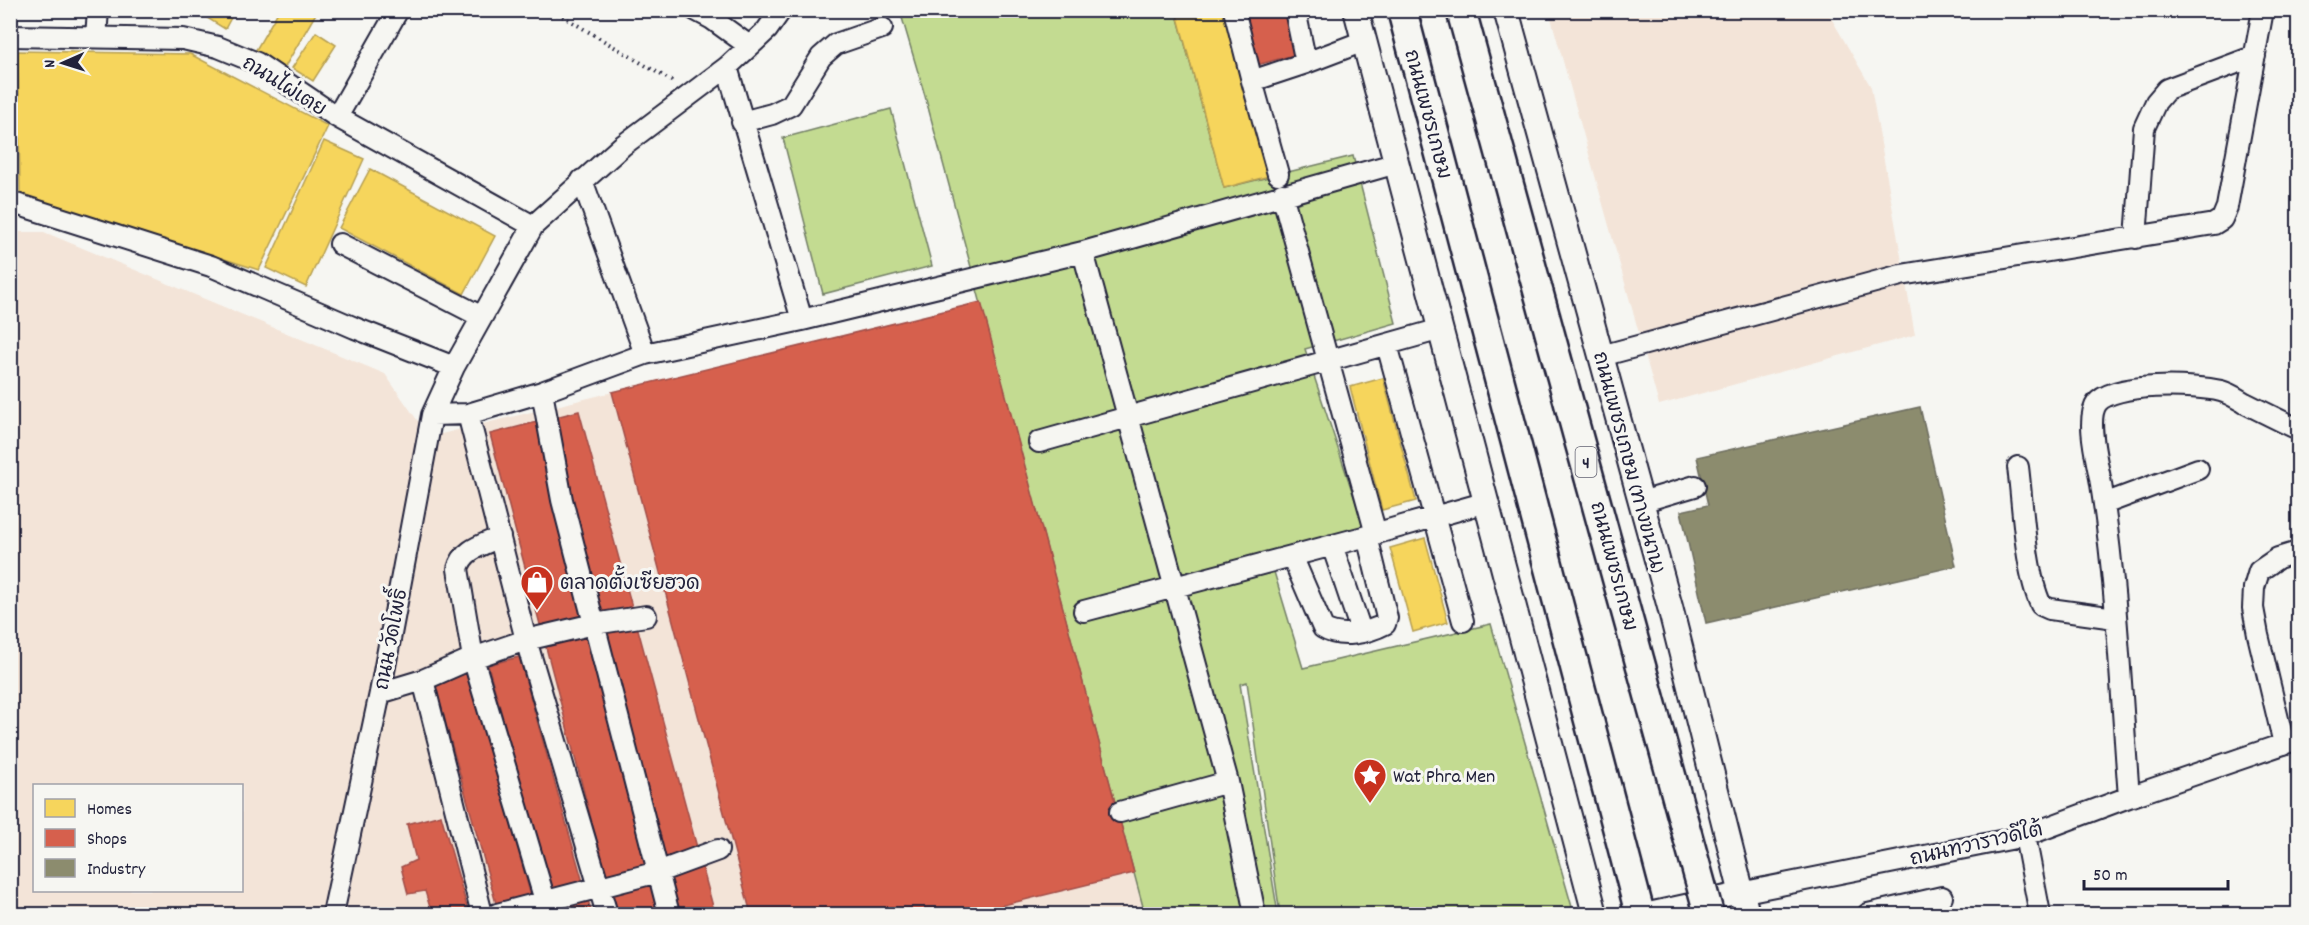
<svg xmlns="http://www.w3.org/2000/svg" width="2309" height="925" font-family="Dekko,'Playpen Sans Thai',sans-serif">
  <rect width="100%" height="100%" fill="#f6f6f2"/>
  <filter id="ink" filterUnits="userSpaceOnUse"><feTurbulence type="fractalNoise" baseFrequency=".0167" numOctaves="2"/><feDisplacementMap in="SourceGraphic" scale="12" xChannelSelector="R" yChannelSelector="G"/><feConvolveMatrix kernelMatrix="1 2 1 2 8 2 1 2 1" color-interpolation-filters="sRGB"/></filter>
  <g filter="url(#ink)">
    <!-- built -->
    <path fill="#f3e4d8" fill-rule="evenodd" d="M1549,11H1827L1871,87L1915,335L1659,405Z
      M10,232H44L385,374L429,437L981,302L1145,914H11ZM34,786H242V890H34Z"/>
    <!-- green -->
    <path fill="#c3db91" stroke="#727e66" stroke-width="1.5" d="M900,11H1176L1224,188L1353,156L1396,323L1305,349L1367,536L1271,562L1303,668L1491,624L1574,914H1280L1247,682L1240,684L1278,914H1145L925,96Z
      M891,109L932,266L823,294L783,138Z"/>
    <!-- homes -->
    <path fill="#f6d55c" stroke="#b69f52" stroke-width="1.5" d="M207,10H235L225,29L204,16Z
      M279,10H318L282,72L253,55Z
      M1176,10H1225L1269,176L1224,188Z
      M316,32L336,45L313,81L292,68Z
      M18,51L190,54L328,126L259,270L20,194Z
      M324,141L364,159L306,287L266,268Z
      M370,169L495,236L464,294L339,228Z
      M1383,378L1416,501L1382,510L1350,387Z
      M1425,538L1448,622L1413,632L1390,548Z"/>
    <!-- shops -->
    <path fill="#d6604d" stroke="#a04d48" stroke-width="1.5" d="M1241,10H1285L1297,54L1257,65Z
      M981,302L1134,873L967,914H751L612,392Z
      M579,411L715,914H616L490,434Z
      M519,657L592,914H558L488,665Z
      M468,671L536,914H499L434,681Z
      M441,815L469,914H432L425,891L408,894L401,867L416,860L407,824Z"/>
    <!-- industry -->
    <path fill="#8c8c6e" stroke="#6c6c5f" stroke-width="1.5" d="M1920,407L1956,566L1706,623L1681,511L1708,505L1697,457Z"/>
    <g fill="none" stroke-linecap="round" stroke-linejoin="round">
      <defs>
        <path id="minor" d="M695,10L712,19L748,45
          M1234,10L1252,81L1306,63L1364,41
          M1295,10L1306,63
          M10,36L183,39L218,47L257,63L337,117L533,226
          M96,37L98,10
          M727,67L802,320
          M1252,81L1278,174
          M337,117L398,10
          M742,122L772,114L791,105L821,57L836,44L882,28
          M582,180L645,354
          M1282,194L1376,534
          M10,202L211,266L355,328L454,367
          M2136,238L2144,128L2156,102L2167,89L2255,56
          M340,244L482,317
          M1083,252L1228,782L1255,914
          M1387,345L1463,621
          M1601,356L1901,275L2214,224L2222,219L2227,207L2263,10
          M542,392L562,500L669,914
          M468,414L526,640L607,914
          M432,415L468,414L542,392L645,354L802,320L1083,252L1397,163
          M1039,442L1441,329
          M2018,467C2023,506 2025,571 2041,605L2050,609L2115,618
          M1641,502L1695,486
          M2104,504L2198,469
          M500,537C483,545 463,549 458,569L473,658L549,914
          M1332,545L1361,631
          M1292,556L1323,628C1340,639 1368,633 1385,624L1387,618L1367,536
          M1084,611L1367,536L1487,502
          M423,680L482,914
          M380,693L423,680L473,658L526,640L594,624L646,616
          M2284,744L2258,635L2253,608L2254,588L2259,571L2278,558L2298,552
          M2129,797C2121,693 2117,587 2101,484C2098,464 2085,419 2097,403C2113,382 2196,385 2221,391C2229,393 2238,399 2245,403C2263,412 2281,421 2298,429
          M1120,812L1228,782
          M2025,836L2040,914
          M333,914L380,693L432,415L454,367L533,226L622,146L727,67L767,30L781,10
          M497,914L658,872L718,850
          M1644,914L1740,893L2025,836L2129,797L2298,739
          M1868,914L1942,897"/>
        <path id="major" d="M1356,10L1595,914
          M1506,10L1670,607L1747,914"/>
        <path id="highway" d="M1402,10L1640,914"/>
      </defs>
      <!-- minor casing -->
      <use href="#minor" stroke="#22223b" stroke-width="24"/>
      <!-- major casing -->
      <use href="#major" stroke="#22223b" stroke-width="28"/>
      <!-- highway casing -->
      <use href="#highway" stroke="#22223b" stroke-width="33"/>
      <!-- path -->
      <path stroke="#22223b" stroke-width="4" stroke-dasharray="1.5 4.5" stroke-linecap="butt" d="M552,10L675,83"/>
      <!-- minor -->
      <use href="#minor" stroke="#f6f6f2" stroke-width="20"/>
      <!-- major -->
      <use href="#major" stroke="#f6f6f2" stroke-width="24"/>
      <!-- highway -->
      <use href="#highway" stroke="#f6f6f2" stroke-width="28"/>
      <defs>
        <path id="highway-bridge" d="M1461,10L1709,914"/>
      </defs>
      <!-- highway-bridge casing -->
      <use href="#highway-bridge" stroke="#22223b" stroke-width="33" stroke-linecap="butt"/>
      <!-- highway-bridge -->
      <use href="#highway-bridge" stroke="#f6f6f2" stroke-width="28"/>
    </g>
  </g>
  <!-- icons -->
  <defs>
    <symbol id="shop-pin" viewBox="-11 -11 22 30"><path d="M0 17L-7.5 6A9.5 9.5 0 1 1 7.5 6Z" fill="#c8321e" stroke="#f6f6f2"/><path d="M-5-2.5h2.3a2.7 3.5 0 0 1 5.4 0H5L5.5 6h-11ZM-1.5-2.5h3a1.5 2.3 0 0 0-3 0Z" fill="#fff"/></symbol>
    <symbol id="sight-pin" viewBox="-11 -11 22 30"><path d="M0 17L-7.5 6A9.5 9.5 0 1 1 7.5 6Z" fill="#c8321e" stroke="#f6f6f2"/><path d="M0-6L1.8-2.2L6-1.7L2.9 1.2L3.7 5.4L0 3.3L-3.7 5.4L-2.9 1.2L-6-1.7L-1.8-2.2Z" fill="#fff"/></symbol>
  </defs>
  <g fill-rule="evenodd">
    <use href="#shop-pin" x="518" y="563" width="38" height="52"/>
    <use href="#sight-pin" x="1351" y="756" width="38" height="52"/>
  </g>
  <g text-anchor="middle" stroke-width="6" stroke-linejoin="round" paint-order="stroke">
    <!-- shield labels -->
    <rect fill="#f6f6f2" stroke="#626272" stroke-width="1.5" x="1575.5" y="447" width="21" height="30" rx="4.5"/>
    <g font-size="18" font-weight="bold" fill="#22223b">
      <text x="1586" y="468">4</text>
    </g>
    <!-- street labels -->
    <g font-size="20" fill="#22223b" stroke="#f6f6f2">
      <text transform="translate(285 85) rotate(32)" y="7">ถนนไผ่เตย</text>
      <text transform="translate(1429 114) rotate(75)" y="7">ถนนเพชรเกษม</text>
      <text transform="translate(1630 462) rotate(75)" y="7">ถนนเพชรเกษม (ทางขนาน)</text>
      <text transform="translate(1615 566) rotate(75)" y="7">ถนนเพชรเกษม</text>
      <text transform="translate(390 639) rotate(-79)" y="7">ถนน วัดโพธิ์</text>
      <text transform="translate(1976 843) rotate(-13)" y="7">ถนนทวาราวดีใต้</text>
    </g>
    <!-- poi labels -->
    <g font-size="20" fill="#22223b" stroke="#f6f6f2" text-anchor="start">
      <text x="560" y="589">ตลาดตั้งเซียฮวด</text>
      <text x="1393" y="782">Wat Phra Men</text>
    </g>
  </g>
  <!-- margin -->
  <rect width="2309" height="925" fill="none" stroke="#f6f6f2" stroke-width="36"/>
  <rect x="18" y="18" width="2273" height="889" fill="none" stroke="#22223b" stroke-width="2" filter="url(#ink)"/>
  <!-- legend -->
  <rect x="33" y="784" width="210" height="108" fill="#f6f6f2" stroke="#a1a1a9" stroke-width="1.5"/>
  <rect x="45" y="799" width="30" height="18" fill="#f6d55c" stroke="#a1a1a9" stroke-width="1.5"/>
  <text x="87" y="814" font-size="18" fill="#22223b">Homes</text>
  <rect x="45" y="829" width="30" height="18" fill="#d6604d" stroke="#a1a1a9" stroke-width="1.5"/>
  <text x="87" y="844" font-size="18" fill="#22223b">Shops</text>
  <rect x="45" y="859" width="30" height="18" fill="#8c8c6e" stroke="#a1a1a9" stroke-width="1.5"/>
  <text x="87" y="874" font-size="18" fill="#22223b">Industry</text>
  <!-- north arrow -->
  <g transform="translate(63 63) rotate(267)" stroke="#f6f6f2" stroke-width="4.5" paint-order="stroke">
  <path d="M0-4.5L10 22L0 15L-10 22Z" fill="#22223b"/>
  <text y="-9" font-size="16" font-weight="bold" text-anchor="middle" fill="#22223b">N</text>
  </g>
  <!-- scale -->
  <path d="M2084 880v9h144v-9" fill="none" stroke="#22223b" stroke-width="3"/>
  <text x="2093" y="880" font-size="18" fill="#22223b" stroke="#f6f6f2" stroke-width="4.5" paint-order="stroke">50 m</text>
</svg>
